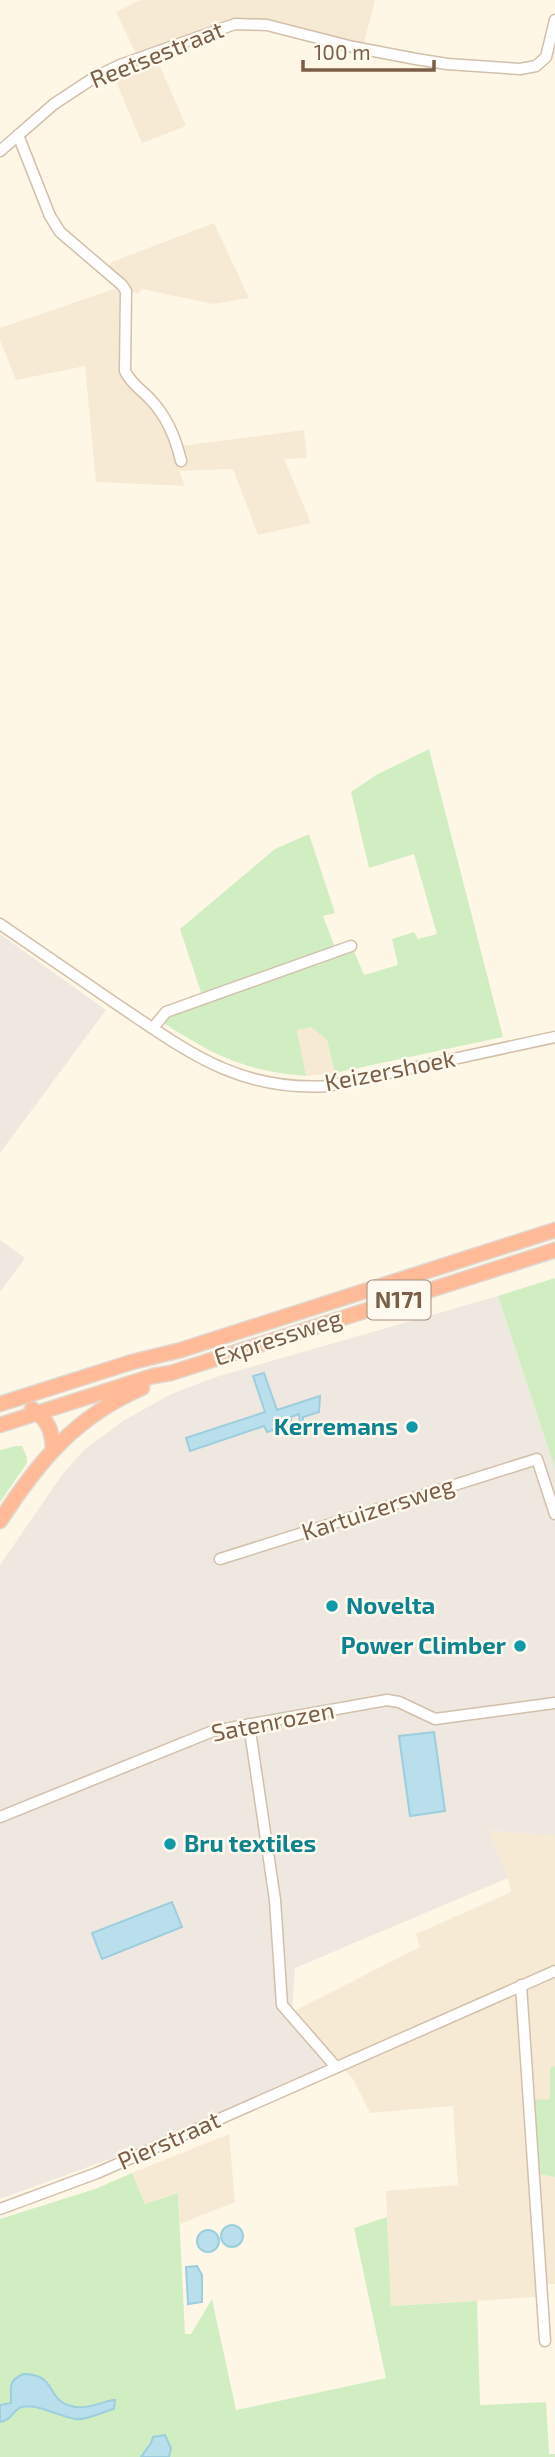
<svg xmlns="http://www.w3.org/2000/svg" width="555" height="2457" font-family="'Exo 2',sans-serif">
  <rect width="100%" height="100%" fill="#fef7e6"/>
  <!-- residential -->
  <path fill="#f7ead4" d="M141,0H375L363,47L255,21L137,56L116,12Z
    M155,55L186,126L142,143L112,72Z
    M214,223L249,298L213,304L142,289L137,294L128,289L107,268L112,262Z
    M120,287L123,295L122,357L180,446L304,430L307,458L284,459L311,523L258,535L233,469L179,471L185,486L96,482L85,366L16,380L0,340V328Z
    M311,1027L327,1040L335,1073L306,1076L297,1030Z
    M488,1831L555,1835V2066L550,2068V2099L530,2172L555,2177V2284L537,2283V2297L391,2306L386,2191L458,2185L453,2106L370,2113L353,2079L292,2012L420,1947L416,1934L511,1892L508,1878Z
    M229,2134L235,2202L180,2224L178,2193L145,2204L132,2173Z"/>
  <!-- industrial -->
  <path fill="#efe8e0" d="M0,934L106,1010L0,1153Z
    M0,1240L25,1258L0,1292Z
    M498,1296L555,1469V1835L489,1831L508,1878L295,1968L292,2012L340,2063L121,2155L0,2199V1565L62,1475L84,1450L123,1421L171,1394L216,1377Z"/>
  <!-- green -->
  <path fill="#d1eec3" d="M429,749L503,1037L335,1073L327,1040L311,1027L297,1030L306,1076C244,1071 213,1055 162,1022L184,1008L353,949L364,975L398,965L392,939L414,932L418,939L437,934L414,854L369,868L351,792L376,775Z
    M309,834L335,913L323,916L335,947L202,995L180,929L275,849Z
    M555,1278V1469L498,1296Z
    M16,1446H22L27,1457V1463L0,1502V1450Z
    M555,2066V2177L538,2174L533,2100L550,2099V2068Z
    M132,2173L145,2204L178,2193L185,2334H191L212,2299L236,2410L386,2378L354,2228L387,2217L391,2306L477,2301L480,2405L546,2402L549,2454H555V2457H169L171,2448L165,2435L151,2443L141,2457H0V2422L13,2415L18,2408C39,2405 55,2415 75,2419C86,2421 102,2412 114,2409L102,2402C75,2414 58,2405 46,2379L11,2395V2403L0,2405V2219L95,2189Z"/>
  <!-- water -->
  <path fill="#b8dfeb" stroke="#9dcede" stroke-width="2" d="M264,1373L277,1410L320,1396L319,1412L303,1417V1423L300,1424L299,1414L291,1417V1424L267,1432L264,1426L190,1451L186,1438L265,1412L253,1376Z
    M434,1732L445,1811L410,1816L399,1736Z
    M172,1902L182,1927L102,1959L92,1933Z
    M221 2236a11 11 0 1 1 22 0a11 11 0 1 1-22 0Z
    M197 2241a11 11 0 1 1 22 0a11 11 0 1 1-22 0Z
    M197,2266L202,2275V2302L188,2304L186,2267Z
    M23,2374C60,2374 43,2402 76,2407C89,2409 101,2402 113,2400H115L114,2409C105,2411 84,2421 76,2419C59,2417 41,2404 22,2407C13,2409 13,2420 0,2422V2405L11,2403C12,2386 6,2383 23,2374Z
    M165,2435L171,2448L169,2457H141L151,2443L153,2437Z"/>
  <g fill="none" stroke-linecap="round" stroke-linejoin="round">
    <defs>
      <path id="minor" d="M18,135L50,216L60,232L122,285L126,291L125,371C131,384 142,390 151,400C166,416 176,439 181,461
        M0,151L54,104L95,77L120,65L235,24L267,25L353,47L416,59L447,64L520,69L536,66L546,57L555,20
        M0,924C38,950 77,977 115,1003C187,1051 238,1092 329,1086L555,1037
        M153,1028L166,1012L351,946
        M220,1559L537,1459L555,1514
        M249,1724L275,1900L282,2005L336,2067
        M0,1817L213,1731L387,1700L399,1702L435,1719L555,1703
        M521,1985L545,2341
        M0,2209L97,2173L555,1971"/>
      <path id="highway" d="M0,1404L132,1362L181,1350L555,1230
        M32,1409C48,1420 52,1430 53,1448
        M0,1425L153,1376L171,1373L555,1250
        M0,1521C38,1462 76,1416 142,1388"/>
    </defs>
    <!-- minor casing -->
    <use href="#minor" stroke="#d2c0aa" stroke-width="13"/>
    <!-- highway casing -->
    <use href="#highway" stroke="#dfd8d3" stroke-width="17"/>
    <!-- minor -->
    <use href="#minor" stroke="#fff" stroke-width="10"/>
    <!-- highway -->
    <use href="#highway" stroke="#ffbb97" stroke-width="14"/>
  </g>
  <!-- markers -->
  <g fill="#0f9aa8" stroke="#fffaef" stroke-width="2.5">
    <circle cx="412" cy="1427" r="7"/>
    <circle cx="332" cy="1606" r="7"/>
    <circle cx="520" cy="1646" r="7"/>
    <circle cx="170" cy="1844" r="7"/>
  </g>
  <g text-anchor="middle" stroke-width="5" stroke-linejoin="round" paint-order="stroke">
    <!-- shield labels -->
    <rect fill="#fffaef" stroke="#a38d79" stroke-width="2" x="367.5" y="1280.5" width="63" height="39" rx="5"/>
    <g font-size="23" font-weight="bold" fill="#7b5e47">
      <text x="399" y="1308">N171</text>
    </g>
    <!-- street labels -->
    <g font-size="24" fill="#7b5e47" stroke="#fffaef">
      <text transform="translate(157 55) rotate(-22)" y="8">Reetsestraat</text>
      <text transform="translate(390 1071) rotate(-11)" y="8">Keizershoek</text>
      <text transform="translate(278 1338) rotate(-18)" y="8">Expressweg</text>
      <text transform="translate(378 1509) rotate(-18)" y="8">Kartuizersweg</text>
      <text transform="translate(273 1722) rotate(-11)" y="8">Satenrozen</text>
      <text transform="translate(169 2141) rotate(-24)" y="8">Pierstraat</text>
    </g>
    <!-- culture labels -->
    <g font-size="24" font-weight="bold" fill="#0d838f" stroke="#fffaef" text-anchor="end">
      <text x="398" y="1435">Kerremans</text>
      <text x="346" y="1614" text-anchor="start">Novelta</text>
      <text x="506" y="1654">Power Climber</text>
      <text x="184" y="1852" text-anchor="start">Bru textiles</text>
    </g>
  </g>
  <!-- scale -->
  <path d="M303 60v10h131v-10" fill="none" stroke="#7b5e47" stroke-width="3.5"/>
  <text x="314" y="60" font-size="21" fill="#7b5e47" stroke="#fffaef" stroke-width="5" paint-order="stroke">100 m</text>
</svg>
